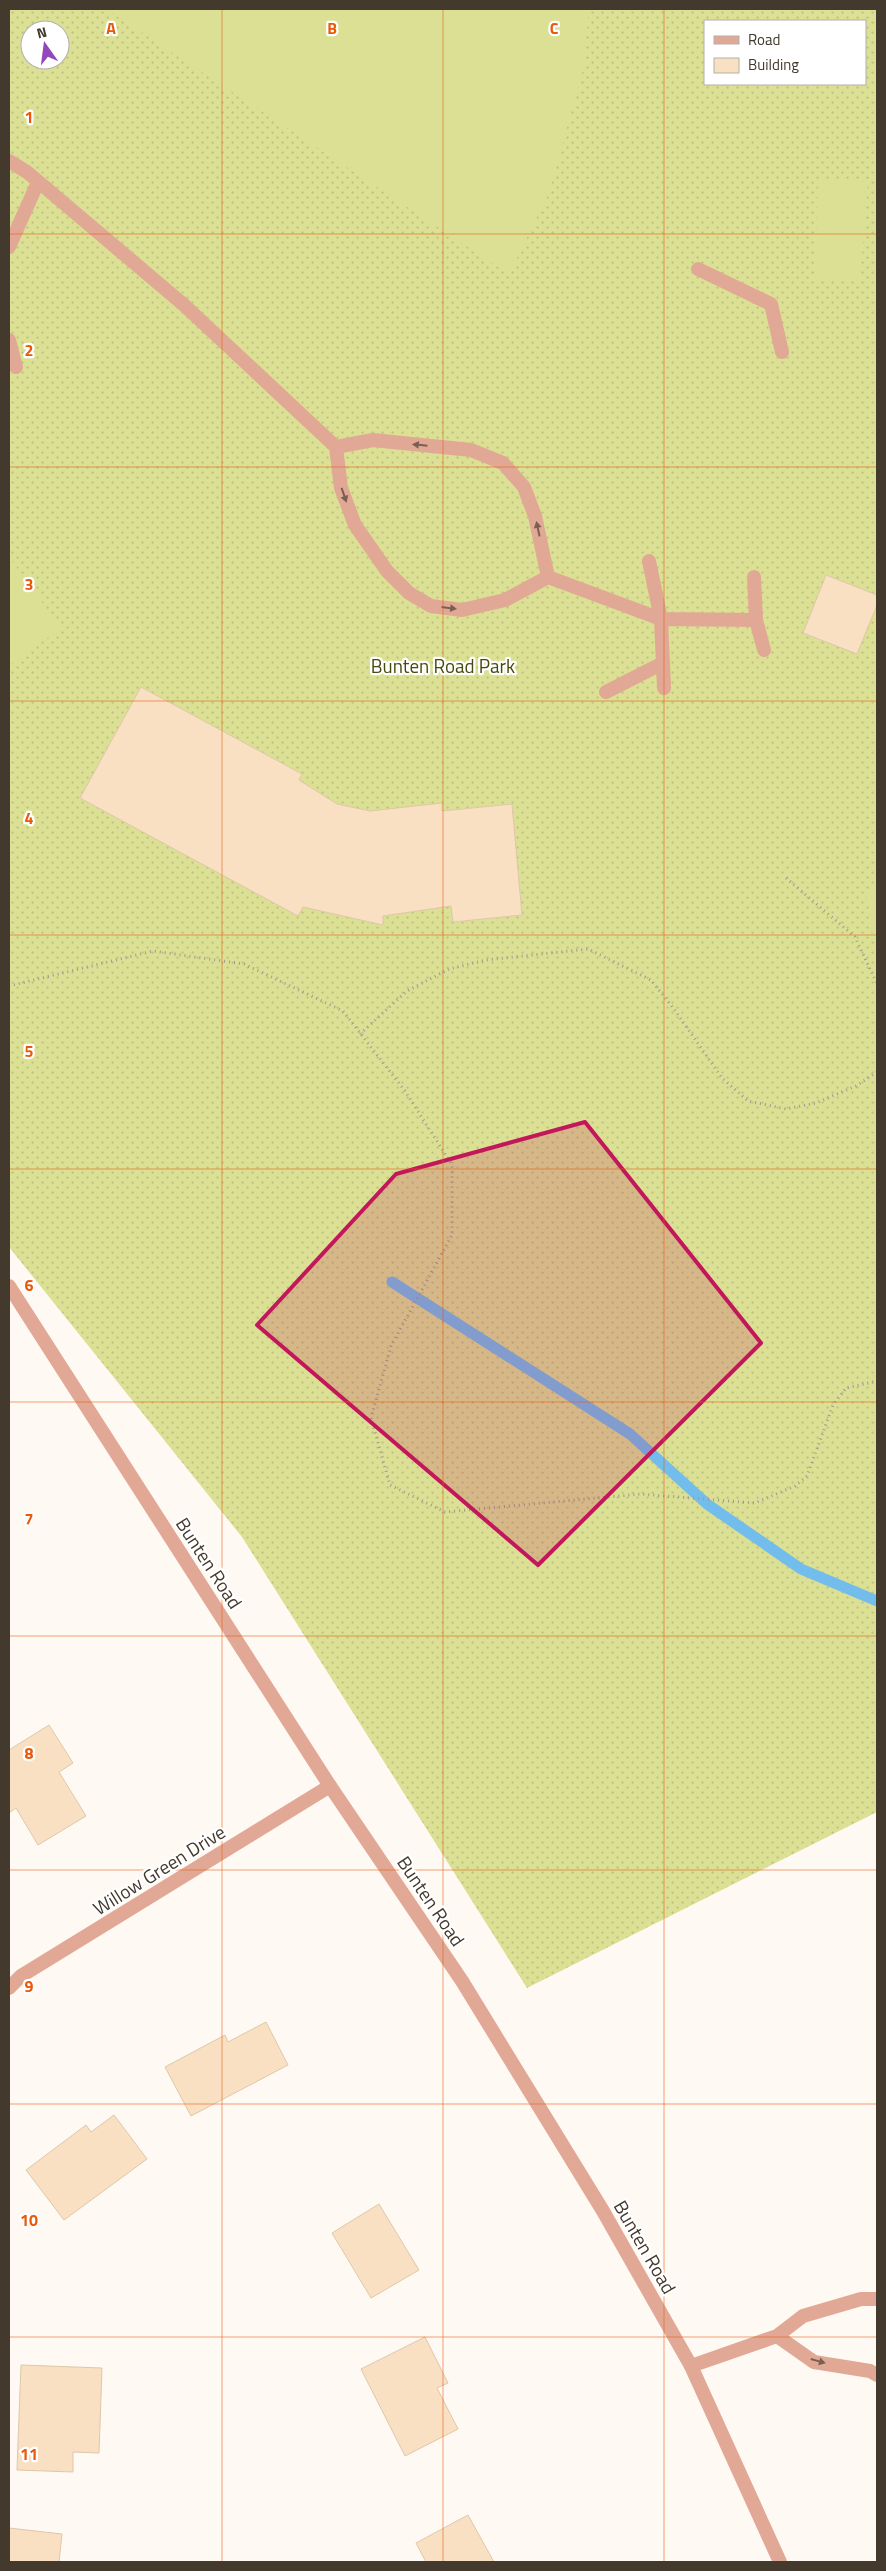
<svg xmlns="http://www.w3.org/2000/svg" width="886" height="2571" font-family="'Titillium Web',sans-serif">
  <defs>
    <pattern id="grass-dots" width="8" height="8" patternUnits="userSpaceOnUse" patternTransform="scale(1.25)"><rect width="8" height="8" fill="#dbe094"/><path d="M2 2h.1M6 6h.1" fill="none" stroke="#bdc180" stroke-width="1.8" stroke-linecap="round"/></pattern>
  </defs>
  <rect width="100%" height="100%" fill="#fef9f3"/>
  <!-- grass -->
  <path fill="url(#grass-dots)" fill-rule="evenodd" d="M9,9H877V1812L527,1988L242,1537L9,1247ZM705,21H865V84H705ZM30,30H60V60H30Z"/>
  <!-- pitch -->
  <path fill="#dbe094" d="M106,9H589L583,70L549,193L509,274Z
    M818,178L868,182L860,282L815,279Z
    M9,557L61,628L9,666Z
    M877,890V961L866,892Z"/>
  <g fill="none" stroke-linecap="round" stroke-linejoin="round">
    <!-- stream -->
    <path stroke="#72bdec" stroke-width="11" d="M392,1282L630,1434L707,1504L801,1569L877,1601"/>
  </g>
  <!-- building -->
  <path fill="#f9e0c2" stroke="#dfc7aa" d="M826,575L877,595V605L857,654L803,633Z
    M141,687L302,774L299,780L337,804L370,811L442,803V811L512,804L522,915L453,922L451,906L383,916V925L303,907L298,916L80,798Z
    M49,1725L73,1763L59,1772L86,1816L38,1845L16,1808L9,1813V1750Z
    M266,2022L288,2065L191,2116L165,2067L225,2035L228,2042Z
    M114,2115L147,2159L64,2220L26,2170L86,2125L91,2132Z
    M379,2204L419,2270L371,2298L332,2233Z
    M425,2337L448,2383L437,2388L458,2429L405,2456L361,2369Z
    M21,2365L102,2368L99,2453L73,2452V2472L17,2470Z
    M468,2515L494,2562H426L416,2543Z
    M9,2528L62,2534L59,2562H9Z"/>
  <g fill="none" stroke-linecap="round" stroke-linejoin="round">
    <!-- path -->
    <path stroke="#a19990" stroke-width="3" stroke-dasharray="1 4" stroke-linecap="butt" d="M786,878L855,937L877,984
      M9,986L153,951L244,964L343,1011L405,1091L452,1165V1235L391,1346L371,1418L390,1485L445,1512L640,1494L755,1503L795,1486L807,1476L833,1405L846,1388L877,1381
      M360,1034L407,991L449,969L486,960L588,949L651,980L674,1009L722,1078L748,1101L786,1109L816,1103L856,1086L877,1072"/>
    <!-- service -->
    <path stroke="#e2a896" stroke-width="14" d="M9,161L27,172L184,305L336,447L341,488L355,525L387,571L409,593L431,606L462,610L505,600L548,577L661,619L756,620L764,650
      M9,247L38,182
      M698,269L771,304L782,352
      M9,340L16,367
      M336,447L373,440L471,450L503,463L524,487L535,516L548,577
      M649,561L661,619L664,688
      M754,577L756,620
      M606,692L663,663
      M777,2336L814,2362L870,2371L877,2375
      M691,2366L777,2336L803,2316L861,2299H877"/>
    <!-- minor -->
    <path stroke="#e2a896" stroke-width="14" d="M9,1988L21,1976L330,1786"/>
    <!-- tertiary -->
    <path stroke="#e2a896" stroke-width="14" d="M9,1286L330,1786L462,1981L603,2211L691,2366L780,2562"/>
  </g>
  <!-- one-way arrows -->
  <defs><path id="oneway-solid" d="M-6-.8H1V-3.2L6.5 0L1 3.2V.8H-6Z" transform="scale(1.25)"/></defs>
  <g fill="#7b6052">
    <use href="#oneway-solid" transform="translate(420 445) rotate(-174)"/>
    <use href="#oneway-solid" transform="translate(344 495) rotate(71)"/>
    <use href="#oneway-solid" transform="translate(538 529) rotate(-102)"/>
    <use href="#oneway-solid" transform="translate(449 608) rotate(7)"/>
    <use href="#oneway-solid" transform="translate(818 2361) rotate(16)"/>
  </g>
  <!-- marked area -->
  <path fill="#c2185b" fill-opacity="0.2" stroke="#c2185b" stroke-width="4" stroke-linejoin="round" d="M585,1122L761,1343L538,1565L257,1325L396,1174Z"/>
  <!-- grid -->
  <path fill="none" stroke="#e8590c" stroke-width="1" stroke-opacity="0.55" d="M222,9V2562M443,9V2562M664,9V2562M9,234H877M9,467H877M9,701H877M9,935H877M9,1169H877M9,1402H877M9,1636H877M9,1870H877M9,2104H877M9,2337H877"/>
  <g text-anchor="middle" stroke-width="4.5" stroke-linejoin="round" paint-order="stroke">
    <!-- park labels -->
    <g font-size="19" fill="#484a0d" stroke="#fff">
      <text x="443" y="673">Bunten Road Park</text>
    </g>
    <!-- street labels -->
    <g font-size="19" fill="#43392d" stroke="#fff">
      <text transform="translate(209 1563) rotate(57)" y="7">Bunten Road</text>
      <text transform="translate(159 1870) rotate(-32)" y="7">Willow Green Drive</text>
      <text transform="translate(431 1901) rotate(56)" y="7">Bunten Road</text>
      <text transform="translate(645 2247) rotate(60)" y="7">Bunten Road</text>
    </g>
  </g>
  <g font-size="16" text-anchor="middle" font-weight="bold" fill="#e8590c" stroke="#fff" stroke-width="4.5" stroke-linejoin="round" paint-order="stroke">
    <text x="111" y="34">A</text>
    <text x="332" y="34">B</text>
    <text x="554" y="34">C</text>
    <text x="29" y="123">1</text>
    <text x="29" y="356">2</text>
    <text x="29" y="590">3</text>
    <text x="29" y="824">4</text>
    <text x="29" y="1057">5</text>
    <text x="29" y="1291">6</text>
    <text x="29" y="1525">7</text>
    <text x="29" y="1759">8</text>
    <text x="29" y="1992">9</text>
    <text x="29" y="2226">10</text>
    <text x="29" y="2460">11</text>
  </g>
  <!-- border -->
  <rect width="886" height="2571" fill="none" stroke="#43392d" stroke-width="20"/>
  <!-- legend -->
  <rect x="704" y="20" width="162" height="65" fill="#ffffff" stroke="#b4b0ab"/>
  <rect x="714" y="36" width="25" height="8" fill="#e2a896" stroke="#b4b0ab"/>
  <text x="748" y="45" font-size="15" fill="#43392d">Road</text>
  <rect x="714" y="58" width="25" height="15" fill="#f9e0c2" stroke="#b4b0ab"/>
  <text x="748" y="70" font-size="15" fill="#43392d">Building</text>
  <!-- north arrow -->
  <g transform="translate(45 45) rotate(346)"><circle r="24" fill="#ffffff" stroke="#b4b0ab"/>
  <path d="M0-4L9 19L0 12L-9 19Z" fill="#9148ba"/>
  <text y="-8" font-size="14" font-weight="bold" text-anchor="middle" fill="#43392d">N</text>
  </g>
</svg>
